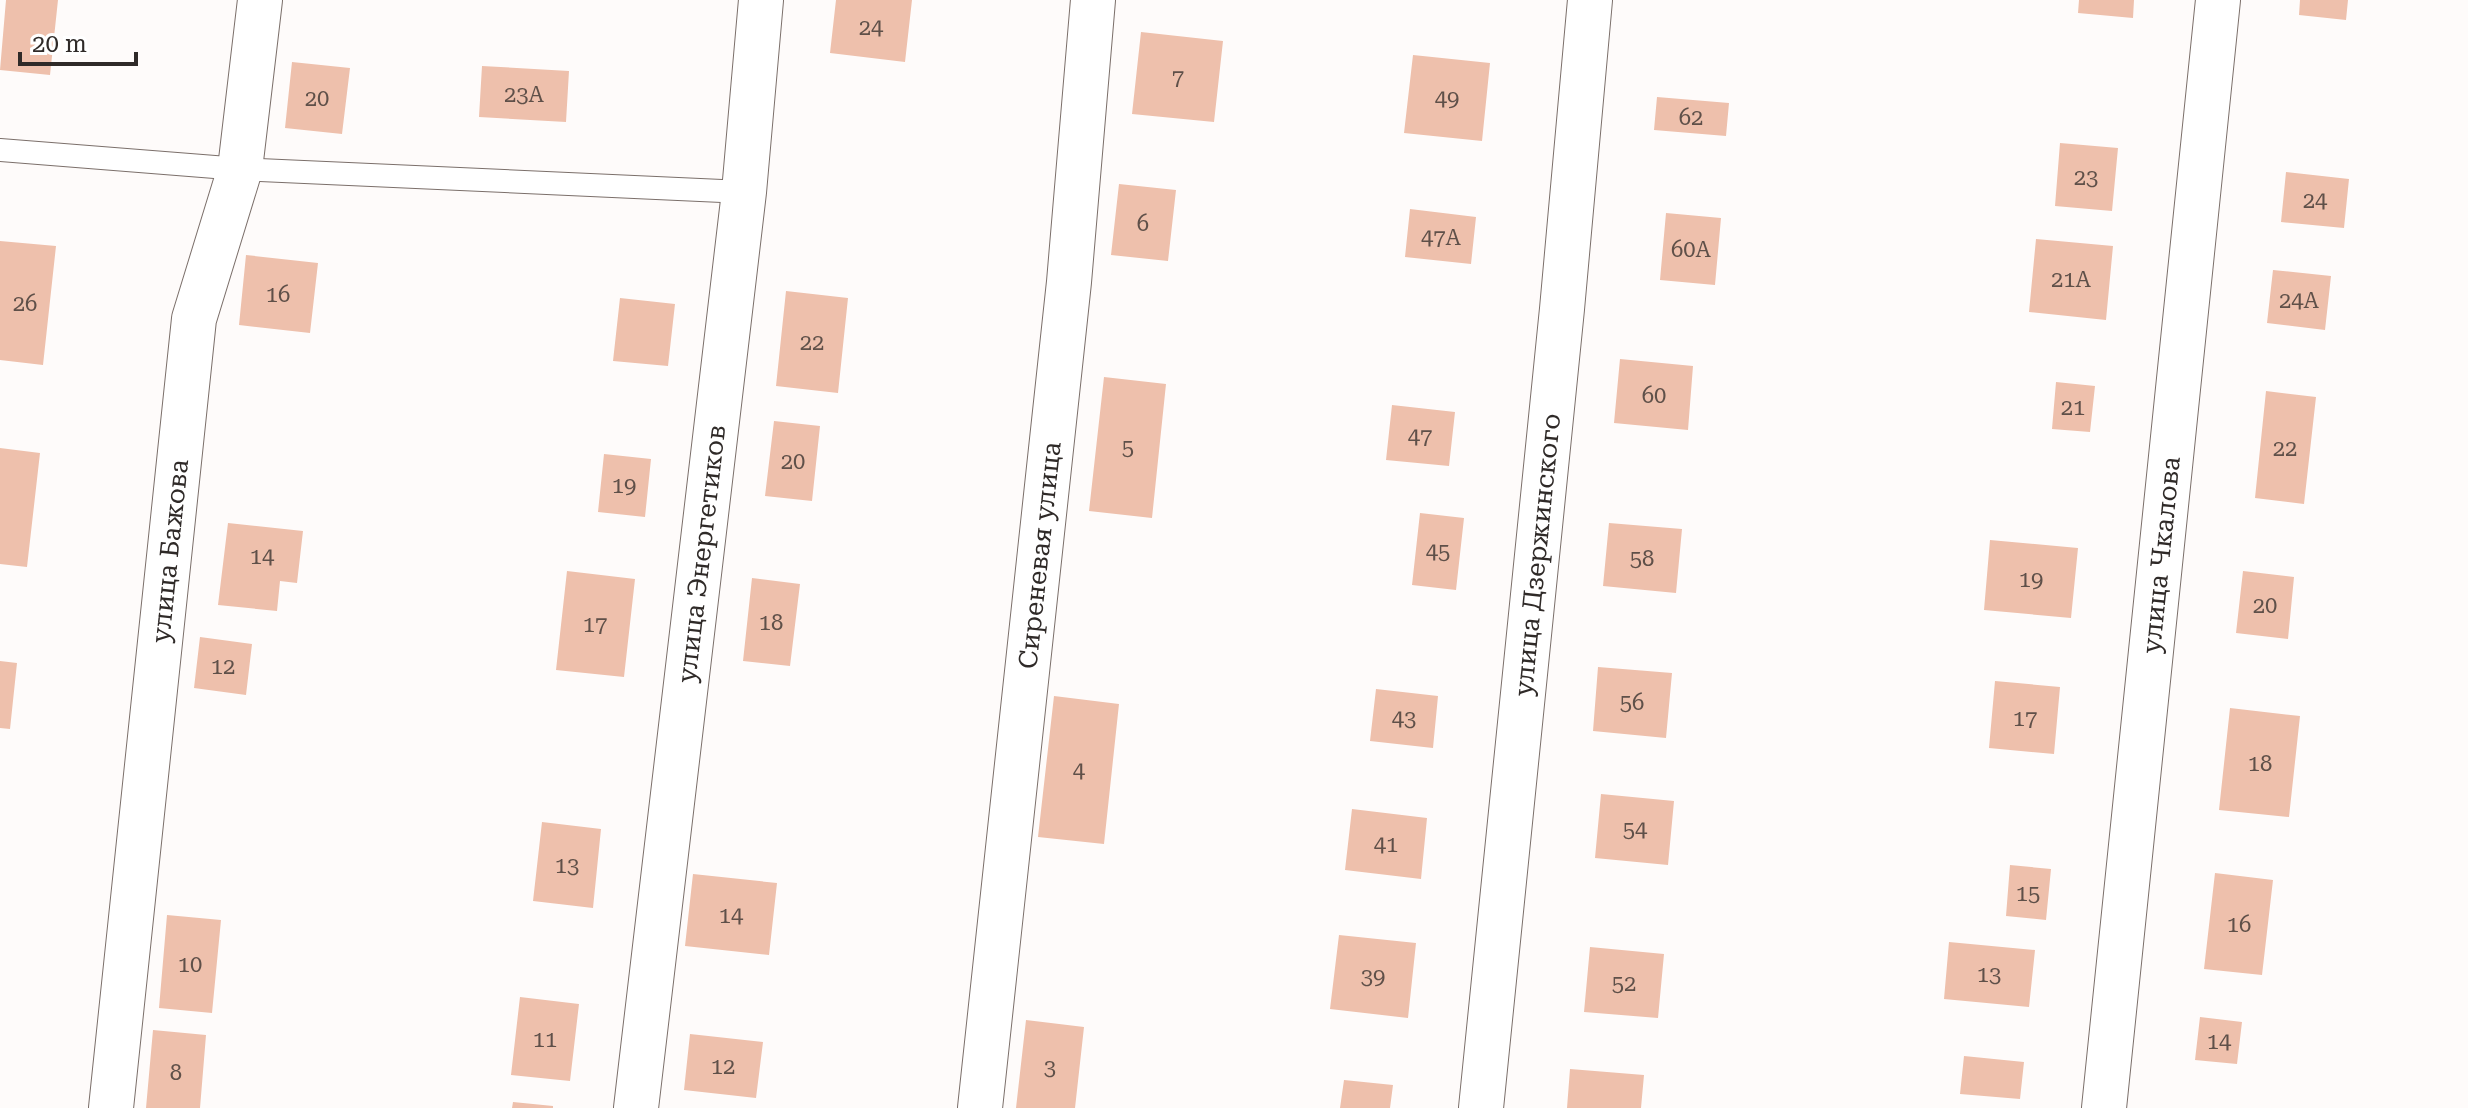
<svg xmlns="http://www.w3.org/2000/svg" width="2468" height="1108" font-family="'Roboto Serif',serif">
  <rect width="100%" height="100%" fill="#fefbfa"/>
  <!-- building -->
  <path fill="#eec0ac" d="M6,0H58L50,75L0,70Z
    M836,0H912L905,62L830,53Z
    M2079,0H2134L2133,18L2078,13Z
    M2300,0H2348L2346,20L2299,15Z
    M1141,32L1223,41L1214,122L1132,114Z
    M1413,55L1490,63L1482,141L1404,133Z
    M292,62L350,68L342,134L285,128Z
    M482,66L569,71L566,122L479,117Z
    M1657,97L1729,103L1726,136L1654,130Z
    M2060,143L2118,148L2112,211L2055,206Z
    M2286,172L2349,179L2344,228L2281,222Z
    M1119,184L1176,190L1168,261L1111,255Z
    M1410,209L1476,217L1471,264L1405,257Z
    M1666,213L1721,218L1715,285L1660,280Z
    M2036,239L2113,246L2106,320L2029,312Z
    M0,241L56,246L43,365L0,360Z
    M246,255L318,263L310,333L239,325Z
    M2273,270L2331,276L2325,330L2267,323Z
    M786,291L848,298L838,393L776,386Z
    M620,298L675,304L668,366L613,361Z
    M1620,359L1693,366L1688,430L1614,423Z
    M1104,377L1166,384L1152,518L1089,511Z
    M2056,382L2095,386L2090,432L2052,429Z
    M2266,391L2316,397L2304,504L2255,498Z
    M1392,405L1455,412L1449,466L1386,460Z
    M774,421L820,426L812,501L765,496Z
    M0,448L40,453L27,567L0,564Z
    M604,454L651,459L645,517L598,512Z
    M1420,513L1464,518L1456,590L1412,585Z
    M228,523L303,531L297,583L280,581L277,611L218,605Z
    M1609,523L1682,529L1676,593L1603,586Z
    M1990,540L2078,548L2071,618L1984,610Z
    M567,571L635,579L624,677L556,670Z
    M2243,571L2294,577L2288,639L2236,633Z
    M752,578L800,584L790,666L743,661Z
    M200,637L252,644L246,695L194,688Z
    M0,661L17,663L10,729L0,728Z
    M1598,667L1672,673L1666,738L1593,731Z
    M1995,681L2060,687L2054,754L1989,748Z
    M1376,689L1438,696L1433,748L1370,741Z
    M1054,696L1119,704L1104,844L1038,837Z
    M2230,708L2300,716L2289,817L2219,810Z
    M1601,794L1674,801L1668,865L1595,858Z
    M1352,809L1427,818L1421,879L1345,870Z
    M542,822L601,829L593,908L533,901Z
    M2010,865L2051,869L2046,920L2006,916Z
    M2215,873L2273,880L2262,975L2204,969Z
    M693,874L777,883L769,955L685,946Z
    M167,915L221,920L212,1013L159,1008Z
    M1339,935L1416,943L1408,1018L1330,1009Z
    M1949,942L2035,950L2029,1007L1944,999Z
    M1590,947L1664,954L1658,1018L1584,1012Z
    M520,997L579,1004L570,1081L511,1075Z
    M2200,1017L2242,1022L2237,1064L2195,1060Z
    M1026,1020L1084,1027L1075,1108H1016Z
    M153,1030L206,1035L200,1108H146Z
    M690,1034L763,1042L756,1098L684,1090Z
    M1964,1056L2024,1062L2020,1099L1960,1094Z
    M1570,1069L1644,1075L1641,1108H1567Z
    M1344,1080L1393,1085L1390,1108H1340Z
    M513,1102L553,1106V1108H512Z"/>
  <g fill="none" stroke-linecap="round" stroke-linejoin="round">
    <defs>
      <path id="lane" d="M0,150L240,169L744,192"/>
      <g id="street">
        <path id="s1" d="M111,1108L194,319L240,169L260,0"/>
        <path id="s2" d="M636,1108L744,192L761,0"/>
        <path id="s3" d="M980,1108L1069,282L1093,0"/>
        <path id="s4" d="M1481,1108L1562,309L1590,0"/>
        <path id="s5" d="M2104,1108L2218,0"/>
      </g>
    </defs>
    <!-- lane casing -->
    <use href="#lane" stroke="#7b6f6a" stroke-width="24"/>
    <!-- street casing -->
    <use href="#street" stroke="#7b6f6a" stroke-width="46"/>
    <!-- lane -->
    <use href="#lane" stroke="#fff" stroke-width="22"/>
    <!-- street -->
    <use href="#street" stroke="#fff" stroke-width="44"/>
  </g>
  <g text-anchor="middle" stroke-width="6" stroke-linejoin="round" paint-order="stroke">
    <!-- number labels -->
    <g font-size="22" fill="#5f5049">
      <text x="871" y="35">24</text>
      <text x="1178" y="85">7</text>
      <text x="524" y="102">23А</text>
      <text x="317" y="106">20</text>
      <text x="1447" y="106">49</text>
      <text x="1691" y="125">62</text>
      <text x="2086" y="185">23</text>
      <text x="2315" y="208">24</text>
      <text x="1143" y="231">6</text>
      <text x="1441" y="245">47А</text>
      <text x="1691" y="257">60А</text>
      <text x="2071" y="287">21А</text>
      <text x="278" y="302">16</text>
      <text x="2299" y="308">24А</text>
      <text x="25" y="311">26</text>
      <text x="812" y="350">22</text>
      <text x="1654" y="403">60</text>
      <text x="2073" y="415">21</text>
      <text x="1420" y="444">47</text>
      <text x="1128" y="455">5</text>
      <text x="2285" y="456">22</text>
      <text x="793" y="469">20</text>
      <text x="624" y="493">19</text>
      <text x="1438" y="559">45</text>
      <text x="262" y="564">14</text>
      <text x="1642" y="566">58</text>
      <text x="2031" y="587">19</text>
      <text x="2265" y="613">20</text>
      <text x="771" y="630">18</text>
      <text x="595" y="632">17</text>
      <text x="223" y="674">12</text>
      <text x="1632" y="710">56</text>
      <text x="1404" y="726">43</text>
      <text x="2025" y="726">17</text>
      <text x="2260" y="771">18</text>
      <text x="1079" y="778">4</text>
      <text x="1635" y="837">54</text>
      <text x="1386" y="852">41</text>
      <text x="567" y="873">13</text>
      <text x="2028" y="901">15</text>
      <text x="731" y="923">14</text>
      <text x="2239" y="932">16</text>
      <text x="190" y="972">10</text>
      <text x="1989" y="982">13</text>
      <text x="1373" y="984">39</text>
      <text x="1624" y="991">52</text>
      <text x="545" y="1047">11</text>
      <text x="2219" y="1049">14</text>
      <text x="723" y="1074">12</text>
      <text x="1050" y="1075">3</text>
      <text x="176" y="1080">8</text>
    </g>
    <!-- street labels -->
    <g font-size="26" fill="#2f2a28" stroke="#fff">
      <text dy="9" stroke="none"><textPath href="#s1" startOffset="560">улица Бажова</textPath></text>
      <text dy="9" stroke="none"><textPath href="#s2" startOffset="558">улица Энергетиков</textPath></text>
      <text dy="9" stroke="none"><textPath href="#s3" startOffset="556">Сиреневая улица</textPath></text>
      <text dy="9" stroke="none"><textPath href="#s4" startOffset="556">улица Дзержинского</textPath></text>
      <text dy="9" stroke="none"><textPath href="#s5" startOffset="556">улица Чкалова</textPath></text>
    </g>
  </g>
  <!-- scale -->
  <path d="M20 52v12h116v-12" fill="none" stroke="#2f2a28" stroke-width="4"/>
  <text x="32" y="52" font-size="24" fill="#2f2a28" stroke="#ffffff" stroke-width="6" paint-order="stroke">20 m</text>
</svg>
